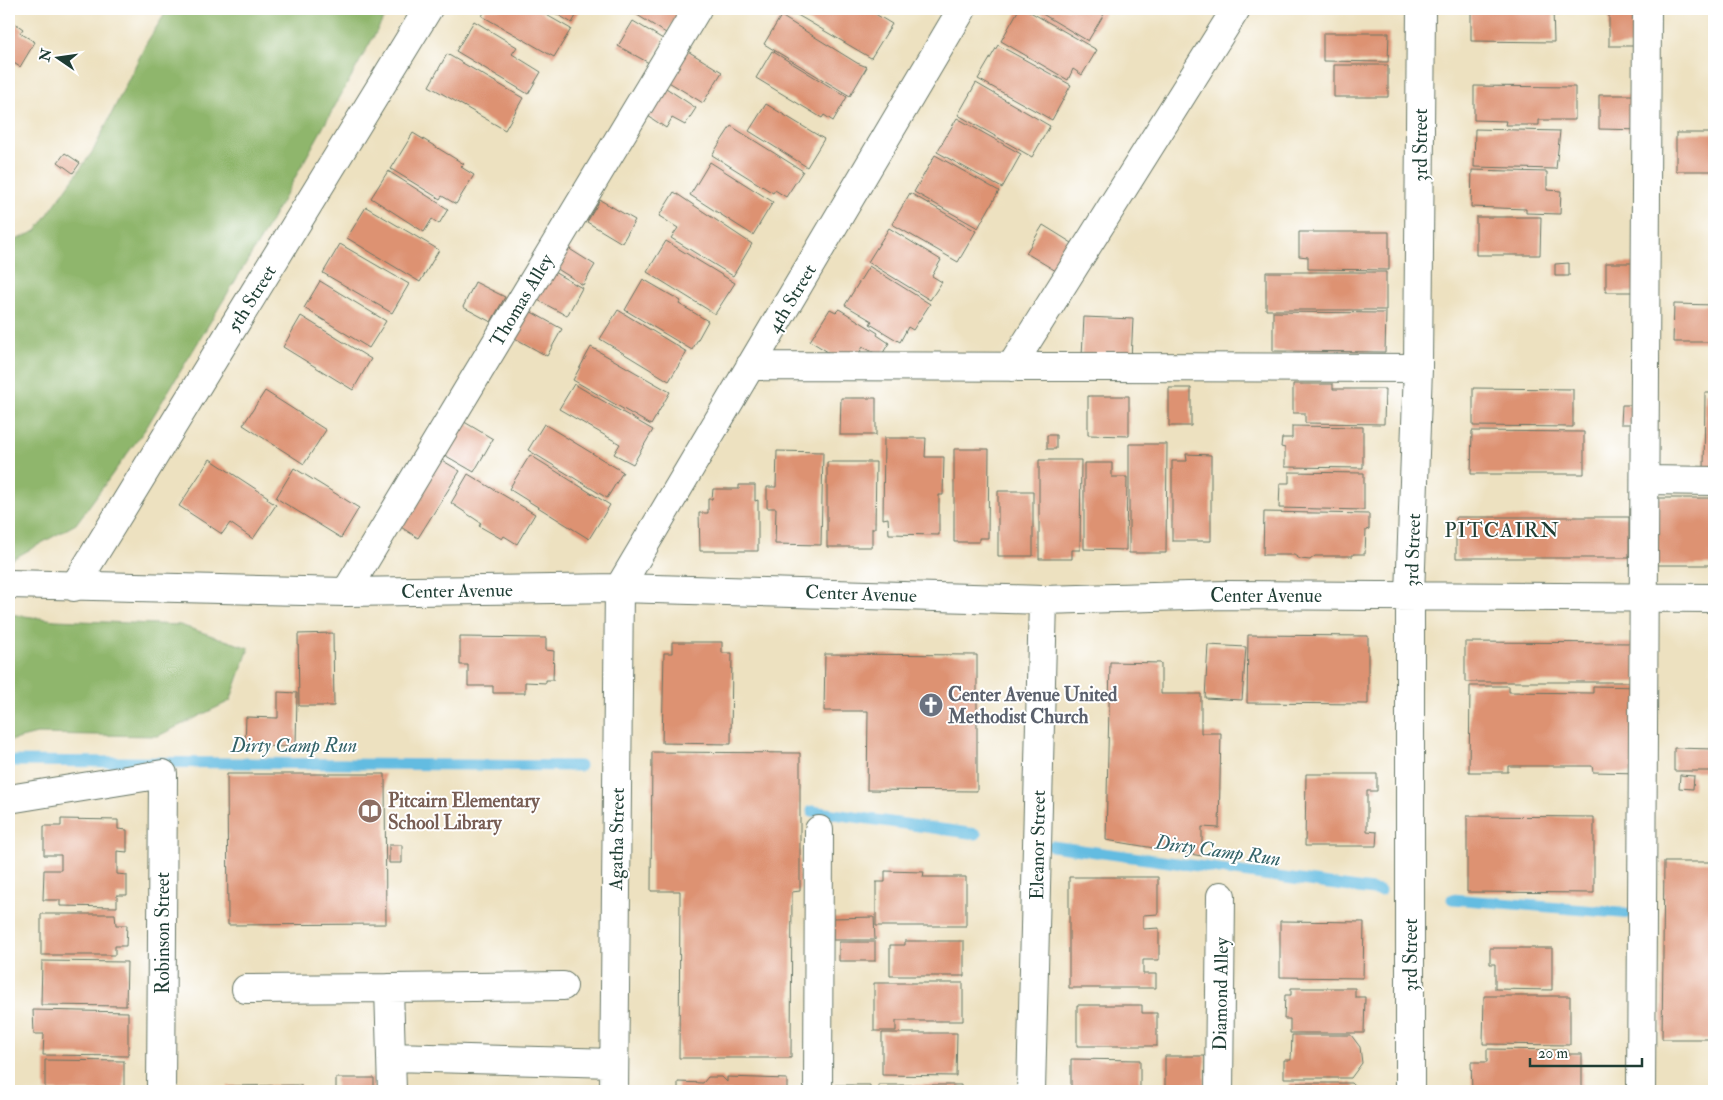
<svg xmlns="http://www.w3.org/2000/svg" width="1723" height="1100" font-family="'IM FELL Double Pica',serif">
  <rect width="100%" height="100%" fill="#fff"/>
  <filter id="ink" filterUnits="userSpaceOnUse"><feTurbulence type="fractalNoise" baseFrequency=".02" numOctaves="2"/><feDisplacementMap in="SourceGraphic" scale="10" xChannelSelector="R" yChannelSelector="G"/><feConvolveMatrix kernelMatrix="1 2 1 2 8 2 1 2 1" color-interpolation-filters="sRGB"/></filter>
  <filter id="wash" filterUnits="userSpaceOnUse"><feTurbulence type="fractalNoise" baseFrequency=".0096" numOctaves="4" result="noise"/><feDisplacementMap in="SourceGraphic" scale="20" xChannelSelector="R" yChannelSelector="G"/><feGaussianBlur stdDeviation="1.12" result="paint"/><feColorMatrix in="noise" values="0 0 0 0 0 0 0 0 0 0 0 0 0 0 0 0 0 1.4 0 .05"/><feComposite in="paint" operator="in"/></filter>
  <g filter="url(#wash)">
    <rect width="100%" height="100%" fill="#ede1c0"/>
    <!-- forest -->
    <path fill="#8fb66c" stroke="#577a50" d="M168,9H389L263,235L146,428L76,524L9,561V243L36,231L93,151L147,42Z
      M9,614L55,620L180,625L249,648L230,701L158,736L37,734L9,741Z"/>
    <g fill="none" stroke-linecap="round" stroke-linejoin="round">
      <!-- stream -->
      <path stroke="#64bce1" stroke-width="11" d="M9,761L580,766
        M812,811L976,834
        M1052,846L1380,891
        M1452,899L1632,914"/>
    </g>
    <g id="blocks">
      <!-- building -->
      <path fill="#dd9272" d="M486,9H536L571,29L554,57L482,16Z
        M548,9H580L572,23Z
        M637,9H682L666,33L634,13Z
        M797,9H867L892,24L871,58L794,13Z
        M1019,9H1025L1097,50L1082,75L1073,69L1068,80L1001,41Z
        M1034,9H1107L1088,41Z
        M1471,9H1553L1554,42L1471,41Z
        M1609,9H1644V46H1609Z
        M781,16L857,63L867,67L850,96L764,44Z
        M9,19L23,29L20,33L35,42L20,67L9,60Z
        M474,21L517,47L512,54L541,72L528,94L456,51Z
        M633,21L663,39L649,63L618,46Z
        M1323,33H1389L1388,62L1323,61Z
        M998,45L1071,85L1052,120L978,79Z
        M686,50L722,72L703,103L667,81Z
        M772,51L847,97L833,121L824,115L822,118L756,78Z
        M447,54L523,98L505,130L429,86Z
        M1334,65H1388V97H1334Z
        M976,83L1050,126L1032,157L958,115Z
        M663,86L696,108L685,125L672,118L666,128L645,114Z
        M1474,86L1575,87V120H1539V125H1505L1506,121L1474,120Z
        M1599,95H1643V130L1599,129Z
        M766,104L824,139L807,167L749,131Z
        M957,118L1021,154L1002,188L937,152Z
        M731,126L803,171L786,197L775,190L773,193L712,155Z
        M1475,129L1560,131L1556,169L1474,167Z
        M413,133L464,164L461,167L474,175L456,204L442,196L440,199L391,169Z
        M1676,133H1714V171H1676Z
        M65,153L80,163L73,173L58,162Z
        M935,155L999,191L978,228L914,192Z
        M710,162L773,202L753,235L690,195Z
        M1472,170L1547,172V190L1561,191L1560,214L1526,213V209L1471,207Z
        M388,171L448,209L439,224L432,219L424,232L371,198Z
        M674,192L752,244L733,276L671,238L678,228L659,216Z
        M910,193L976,231L958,262L892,224Z
        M600,200L635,220L622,243L587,222Z
        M366,207L439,250L420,282L347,238Z
        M1476,217H1541L1540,255H1476Z
        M1043,225L1072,243L1056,271L1026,253Z
        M889,228L941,260L932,276L942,282L930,300L868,262Z
        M1299,232H1389V270L1308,269V257L1299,256Z
        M666,241L735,283L715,314L647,272Z
        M340,244L409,284L392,313L323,273Z
        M568,248L595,265L583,285L556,268Z
        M1569,263V276H1555V264Z
        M1606,263H1640L1641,292H1606Z
        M869,266L930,304L913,330L908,327L900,342L870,324L872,321L845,305Z
        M552,271L582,288L567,316L536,299Z
        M1266,272H1386V310H1266Z
        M643,279L681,301L679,304L708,321L692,350L625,310Z
        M320,281L386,321L369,348L304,308Z
        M475,282L505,297L491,322L463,307Z
        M1674,304L1714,305V342H1673Z
        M526,309L562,329L547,356L511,336Z
        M830,309L836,312L839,309L878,333L877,335L889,343L881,356L863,347L855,359L841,360L810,341Z
        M618,310L687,352L669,381L600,339Z
        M1273,312L1386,313L1385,352L1273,351Z
        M301,316L371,359L353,390L283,347Z
        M1084,317L1133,319L1131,359L1082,356Z
        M591,347L670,392L651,425L573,380Z
        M574,384L653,430L633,464L614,454L620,444L559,409Z
        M1293,384H1333V389H1385L1384,424L1305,423V413H1293Z
        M1169,388H1191V426H1169Z
        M1473,388L1573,389V427L1473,426Z
        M265,391L326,430L304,464L243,425Z
        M1705,393H1714V472H1704Z
        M1088,396H1129V436L1088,435Z
        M841,398H876V435H840Z
        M1622,405H1646V424H1621Z
        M461,420L493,439L474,472L441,453Z
        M544,424L623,472L607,498L528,450Z
        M1292,426L1363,427V468L1285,467V448L1281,447L1282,438H1292Z
        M1472,431L1584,432V474H1471Z
        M1047,435H1056V449H1047Z
        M884,438H926L925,457H944L943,495H939V535L889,534L888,518L883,519Z
        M1129,444H1167L1166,553H1129Z
        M954,449H989L988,538H979V542H954Z
        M777,451L823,452L821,545L775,544L776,508H767V487H776Z
        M1186,454L1211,455V541H1172V461H1187Z
        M530,455L610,505L589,539L509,489Z
        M435,456L460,471L418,538L393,522Z
        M210,459L268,497L267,499L276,505L253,539L230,523L222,534L179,506Z
        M1039,460H1081L1080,550H1072V559H1039Z
        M827,462H876L875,528H872V547H827Z
        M1084,463H1112V477H1127L1126,550L1084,549Z
        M294,468L359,508L341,538L276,498Z
        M1289,472L1364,473V510L1279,508L1280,483H1289Z
        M468,474L535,514L517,544L504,536L502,539L479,526L481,523L451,503Z
        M739,485H755V501L758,500V551H700L699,513H708V499H712L713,489H739Z
        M998,491H1033V556H998Z
        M1657,498H1714V565H1657Z
        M1264,512L1369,514V529L1366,530L1365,554H1353V556H1315L1310,560L1300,559L1294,555H1263Z
        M1456,517H1629V558H1456Z
        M333,633L334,706H299L298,634Z
        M1248,635L1368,636V704L1247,703Z
        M460,637L546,638V650L554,651L553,680H546V683L525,682V693H493V686H468V665H460Z
        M672,642H722V653H732L731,744L662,743L664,653H672Z
        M1465,642L1637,643V682H1465Z
        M1208,645L1246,647L1242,700L1205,698Z
        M825,654L977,655V791L867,790L868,711H824Z
        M1110,662L1161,663V694H1201V733H1221L1219,828L1202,827V856L1106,840Z
        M1470,686H1509V692L1593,693V686L1642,687L1641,773L1593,772L1592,766H1508V772H1469Z
        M278,692L297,693L296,747L245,746L246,717L278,718Z
        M1674,748L1714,749V771H1674Z
        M652,752L800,753V891L792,892L791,1058H679L680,891H651Z
        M227,774H385L386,924L228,925Z
        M1306,774H1377V791H1367V831L1377,832L1376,846H1305Z
        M1680,775L1694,776L1693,789L1679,788Z
        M1467,816L1594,817V893L1467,892Z
        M61,819L118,820V829L127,830V852L117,851V874L127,875V895H117V907L60,906V900H43L44,870H61V855H44V826H61Z
        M389,845H402V863H389Z
        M1664,862H1714V1039H1662Z
        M885,871L924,872L923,877H966V926H876V882H885Z
        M1069,877H1158V914L1143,915V929L1159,928V960H1143V974H1156V988H1069Z
        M41,914H115L116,925H127L126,946H115V955H41Z
        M874,917L875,940H833V918Z
        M1280,921L1364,922L1363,978L1280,977Z
        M905,941H964V976H890V945H905Z
        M839,942H875V961H839Z
        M1490,948H1552V990L1495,989V964H1490Z
        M42,961L127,962L126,1006L41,1005Z
        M874,983H963V1021H896V1031H874Z
        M1291,988H1355V997H1365L1364,1033H1290V1019H1284L1285,995H1291Z
        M1484,996H1570V1045L1483,1044Z
        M1077,1005H1142V1013H1157V1046H1077Z
        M33,1010L128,1012V1056L43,1055L44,1034H34Z
        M882,1033H957L956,1076L882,1075Z
        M1292,1035H1351L1360,1047L1362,1063L1351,1078H1284V1060H1291Z
        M1487,1049L1568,1050L1569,1054H1582V1091H1472L1471,1062H1487Z
        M1165,1056H1205V1091H1165Z
        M1071,1059L1140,1060V1091H1071Z
        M45,1060L124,1061V1091H45Z
        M708,1077H722L727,1082V1077L787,1079V1091H678V1082L703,1083Z
        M336,1078H374V1091H336Z
        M1290,1083H1351L1359,1091H1290Z
        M301,1085V1091H228V1086Z
        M836,1085H870V1091H836Z
        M878,1085H961V1091H877Z"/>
    </g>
  </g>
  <g filter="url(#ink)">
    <use href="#blocks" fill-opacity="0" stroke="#677665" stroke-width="1"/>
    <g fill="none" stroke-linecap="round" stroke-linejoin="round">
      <defs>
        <path id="minor" d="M750,366L1418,368
          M1011,367L1236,9
          M1646,480L1714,481
          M9,584L346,592L619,588L1043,600L1226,595L1714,598
          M74,587L428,9
          M346,592L697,9
          M9,799L163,774L161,1091
          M246,989L389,988
          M392,1057L614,1063
          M392,1091L389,988L563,986
          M614,1091L619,588L962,9
          M818,1091L819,830
          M1031,1091L1043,600
          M1219,1091L1221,896
          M1410,1091V595L1418,368L1421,9
          M1641,1091L1647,9"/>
      </defs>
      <!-- minor casing -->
      <use href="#minor" stroke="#677665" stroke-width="30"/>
      <!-- minor -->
      <use href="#minor" stroke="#fff" stroke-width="28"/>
    </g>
  </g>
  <!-- icons -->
  <defs>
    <symbol id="church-disc" viewBox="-11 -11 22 22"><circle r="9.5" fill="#6b7280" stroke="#fff"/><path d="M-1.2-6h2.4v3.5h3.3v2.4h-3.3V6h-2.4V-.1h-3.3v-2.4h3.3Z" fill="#fff"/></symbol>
    <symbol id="library-disc" viewBox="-11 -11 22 22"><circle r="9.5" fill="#8d6e63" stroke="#fff"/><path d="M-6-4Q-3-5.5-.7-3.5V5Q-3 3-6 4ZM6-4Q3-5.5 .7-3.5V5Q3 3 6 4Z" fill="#fff"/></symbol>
  </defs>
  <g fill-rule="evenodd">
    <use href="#church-disc" x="917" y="691" width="28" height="28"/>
    <use href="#library-disc" x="356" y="797" width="28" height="28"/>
  </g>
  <g text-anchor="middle" stroke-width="4" stroke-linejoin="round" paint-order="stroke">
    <!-- street labels -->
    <g font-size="19" fill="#1f3d34" stroke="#fff">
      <text transform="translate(1420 145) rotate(-90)" y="7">3rd Street</text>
      <text transform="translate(251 298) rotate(-58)" y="7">5th Street</text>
      <text transform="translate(791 298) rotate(-59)" y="7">4th Street</text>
      <text transform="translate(521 300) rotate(-59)" y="7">Thomas Alley</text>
      <text transform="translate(1412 550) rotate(-88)" y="7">3rd Street</text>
      <text transform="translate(457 590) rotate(-1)" y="7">Center Avenue</text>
      <text transform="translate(861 593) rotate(2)" y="7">Center Avenue</text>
      <text x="1266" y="602">Center Avenue</text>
      <text transform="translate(616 839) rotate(-89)" y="7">Agatha Street</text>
      <text transform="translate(1037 845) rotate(-89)" y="7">Eleanor Street</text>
      <text transform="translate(162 933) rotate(-90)" y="7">Robinson Street</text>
      <text transform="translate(1410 955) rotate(-90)" y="7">3rd Street</text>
      <text transform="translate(1220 994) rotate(-89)" y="7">Diamond Alley</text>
    </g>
    <!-- worship labels -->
    <g font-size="19" font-weight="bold" fill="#5b616d" stroke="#fff" text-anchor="start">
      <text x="948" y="701">Center Avenue United<tspan x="948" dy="22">Methodist Church</tspan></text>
    </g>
    <!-- education labels -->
    <g font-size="19" font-weight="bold" fill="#785e54" stroke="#fff" text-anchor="start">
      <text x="388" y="807">Pitcairn Elementary<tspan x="388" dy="22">School Library</tspan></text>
    </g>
    <!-- water labels -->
    <g font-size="20" font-style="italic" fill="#346368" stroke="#fff">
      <text x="294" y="752">Dirty Camp Run</text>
      <text transform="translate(1218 850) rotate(8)" y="7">Dirty Camp Run</text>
    </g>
    <!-- quarter labels -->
    <g font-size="21" letter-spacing="1" fill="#1f3d34" stroke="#fff">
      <text x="1502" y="537">PITCAIRN</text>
    </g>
  </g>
  <!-- margin -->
  <rect width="1723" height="1100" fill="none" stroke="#fff" stroke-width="30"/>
  <!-- north arrow -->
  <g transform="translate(58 58) rotate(283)" stroke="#ffffff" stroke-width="4" paint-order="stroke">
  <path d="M0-4L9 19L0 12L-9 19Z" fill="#1f3d34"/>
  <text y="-8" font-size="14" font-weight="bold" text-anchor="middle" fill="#1f3d34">N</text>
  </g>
  <!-- scale -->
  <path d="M1530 1058v8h112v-8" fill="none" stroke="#1f3d34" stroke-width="2.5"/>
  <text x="1538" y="1058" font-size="15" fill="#1f3d34" stroke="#ffffff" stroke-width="4" paint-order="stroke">20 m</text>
</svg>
